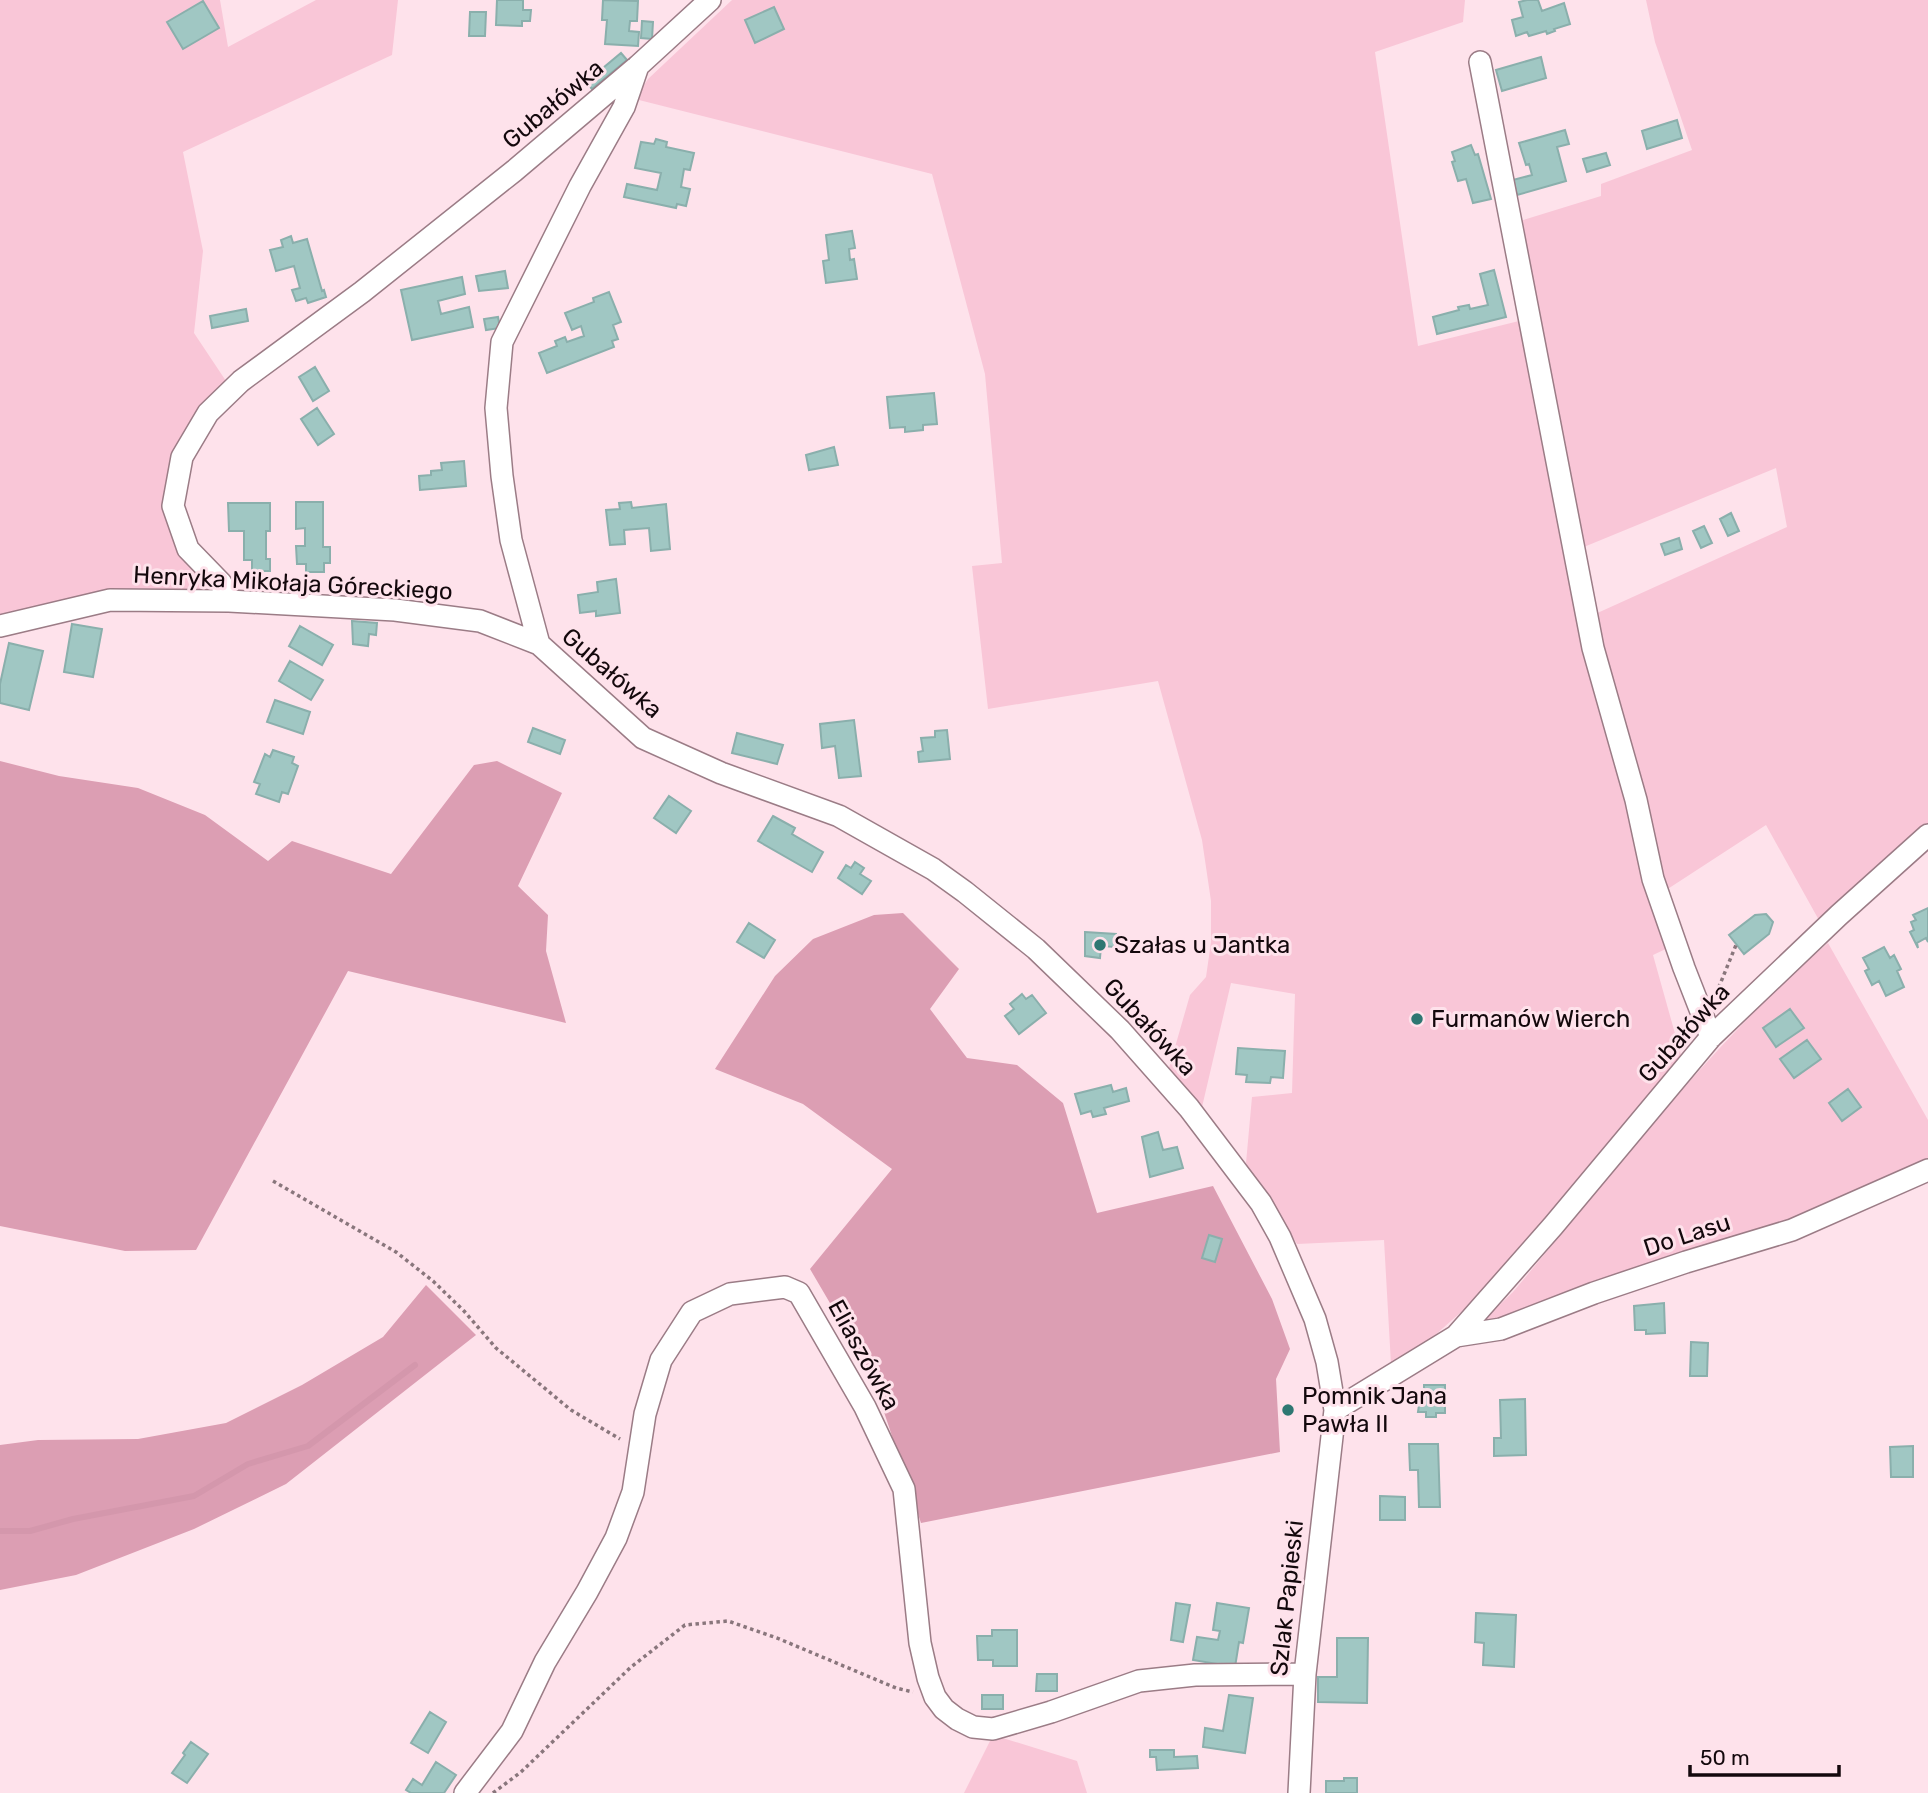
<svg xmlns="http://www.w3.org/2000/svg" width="1928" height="1793" font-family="Rubik,sans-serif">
  <rect width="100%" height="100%" fill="#fee2eb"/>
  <!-- green -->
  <path fill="#f9c6d7" d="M0,0H220L228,47L316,0H398L392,55L183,152L203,251L194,333L228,384L169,484L208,582L199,594L0,616Z
    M732,0H1465L1463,22L1375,52L1418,346L1519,321L1578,621L1670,947L1653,955L1681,1055L1557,1209L1470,1304L1424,1345L1391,1364L1384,1240L1297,1244L1246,1163L1252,1097L1292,1093L1295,994L1231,983L1202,1107L1169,1068L1190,995L1206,977L1211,942V901L1202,840L1158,681L988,709L972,566L1002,563L985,374L932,174L635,99L648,79Z
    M1646,0H1928V824L1820,922L1766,825L1660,894L1593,615L1787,527L1776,468L1579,549L1517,222L1601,196V184L1692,150L1655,42Z
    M1828,943L1928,1120V1163L1848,1202L1487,1324L1486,1318L1513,1292C1614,1172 1709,1045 1828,943Z
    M993,1735L1077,1761L1087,1793H964Z"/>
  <!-- forest -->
  <path fill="#dc9eb3" d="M0,761L59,776L138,788L205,815L268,861L292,841L391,874L474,765L497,761L562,793L518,886L548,915L546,951L566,1023L348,971L196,1250L125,1251L0,1226Z
    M903,913L959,969L930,1009L967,1058L1017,1065L1063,1103L1097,1213L1213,1186L1272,1299L1290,1349L1276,1379L1280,1452L921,1523L871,1373L810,1269L892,1169L803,1104L715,1069L775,976L813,939L874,915Z
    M426,1285L476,1335L286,1484L194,1529L76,1575L0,1590V1445L38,1440L138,1439L226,1423L302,1385L383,1337Z"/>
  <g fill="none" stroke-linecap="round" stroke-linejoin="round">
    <!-- stream -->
    <path stroke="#d497ac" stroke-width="6" d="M0,1531H30L73,1519L194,1496L248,1464L308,1446L415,1365"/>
  </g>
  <!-- building -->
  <path fill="#a0c7c3" stroke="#8aafac" stroke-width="2" d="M497,0H523V10H531L530,21H522V26L496,25Z
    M603,0L638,1L637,21H630L629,31L639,32L638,46L605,44L607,20H602Z
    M1527,0H1538L1542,11L1564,3L1570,24L1554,29L1555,31L1547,34L1546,31L1529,36L1527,32L1516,36L1512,20L1523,17L1519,2Z
    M203,1L219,28L183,49L167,22Z
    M774,7L784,29L755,43L745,20Z
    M470,12H486L485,36H469Z
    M642,21L653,22L652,39L641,38Z
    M621,53L627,60L592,89L586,82Z
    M1541,57L1546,78L1502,91L1496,70Z
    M1677,120L1682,138L1647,149L1642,131Z
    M1565,130L1569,144L1557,147L1566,181L1517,195L1513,180L1532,175L1529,164L1526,165L1519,143Z
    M656,139L667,142L666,147L694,153L690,170L684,169L681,187L690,189L686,206L677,204L676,208L624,197L627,184L657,190L661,173L635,168L641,142L654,144Z
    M1471,145L1475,155L1478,154L1491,199L1473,203L1466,179L1458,181L1452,162L1455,161L1452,152Z
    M1606,153L1610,165L1587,172L1583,159Z
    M852,231L855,248L849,249L850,260L854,259L857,279L826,283L823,261L829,260L826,235Z
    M291,236L293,243L307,239L322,291L324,290L326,297L308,303L306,298L296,301L292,290L300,288L294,266L276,271L270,250L283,247L281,240Z
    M1494,270L1506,317L1437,334L1433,317L1459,310L1458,307L1469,305L1470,309L1488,305L1480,274Z
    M505,271L508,288L479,291L476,276Z
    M462,277L465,294L438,301L441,314L469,307L473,327L412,340L401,290Z
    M609,292L621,322L613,325L618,339L612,341L614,347L547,373L539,353L557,346L555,341L565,337L567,342L584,336L581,326L572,330L565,313L594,302L593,298Z
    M246,309L248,321L212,328L210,316Z
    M498,317L500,328L486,330L484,319Z
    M315,367L329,391L313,401L299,377Z
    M934,393L937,424L923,425V430L905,432V427L890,428L887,397Z
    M317,408L334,434L318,445L301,419Z
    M834,447L838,465L809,470L806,455Z
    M464,461L466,486L420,490L419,476L431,475V471L442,470L441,463Z
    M296,502H323V547H330V563H324V572H306V564H297L296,546H305V528L296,529Z
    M631,502L632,508L666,504L670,549L651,551L649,528L624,530L625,544L610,545L606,510L620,509L619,503Z
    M228,503H270V531H266V559H270V571H252V560H244V531H229Z
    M1731,513L1739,531L1728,536L1720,519Z
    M1704,526L1712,543L1701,548L1693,531Z
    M1679,538L1682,549L1665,555L1661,544Z
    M616,579L620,613L596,616V611L580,613L578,595L598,592L597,582Z
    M352,621L377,623L376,635L369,634L368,646L353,644Z
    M72,624L102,629L93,677L64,672Z
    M300,626L333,645L322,665L289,646Z
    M9,643L43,651L29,710L0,703V684Z
    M290,661L323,680L311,700L279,681Z
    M275,700L310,712L303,734L267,722Z
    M854,720L861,776L839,778L835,746L822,748L820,724Z
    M533,728L565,740L560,754L528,742Z
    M947,730L950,759L919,762L918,752L923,751L921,738L935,737V731Z
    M737,733L783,745L777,764L732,753Z
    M273,750L294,757L292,763L298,766L288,794L282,792L279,802L256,794L260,784L254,782L265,754L270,757Z
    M669,796L691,811L676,833L654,818Z
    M773,816L795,828L792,834L823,852L812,872L758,841Z
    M855,862L864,868L860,874L871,881L862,894L838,878L846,865L851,868Z
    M1928,908V942L1926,938L1917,943L1918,948L1910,932L1914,930L1911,922L1916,920L1913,915Z
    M1766,914L1773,922L1769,934L1744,954L1729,935L1755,915Z
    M749,923L775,940L764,958L737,942Z
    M1085,932L1116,934L1115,947L1101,946L1100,958L1085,956Z
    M1884,947L1890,958L1894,955L1901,969L1897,971L1904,987L1886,996L1879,981L1872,985L1865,971L1869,969L1863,958Z
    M1022,994L1026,999L1032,995L1046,1013L1019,1034L1005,1016L1014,1009L1010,1004Z
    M1790,1009L1804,1028L1776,1047L1763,1028Z
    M1807,1040L1821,1059L1794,1078L1780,1059Z
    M1238,1048L1285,1051L1283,1078L1271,1077L1270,1083L1246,1082L1247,1075L1236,1074Z
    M1111,1085L1113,1092L1126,1088L1129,1101L1104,1108L1106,1114L1093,1117L1091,1111L1081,1114L1075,1094Z
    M1848,1089L1861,1107L1842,1121L1829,1103Z
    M1158,1132L1163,1150L1177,1147L1183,1168L1150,1177L1142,1137Z
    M1209,1235L1222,1239L1215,1262L1202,1258Z
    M1664,1303L1665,1333L1646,1334V1330H1635L1634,1306Z
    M1691,1342L1708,1343L1707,1376H1690Z
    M1424,1385H1445V1413H1436V1417H1426V1412H1418L1419,1405H1424Z
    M1525,1399L1526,1455L1494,1456V1438H1501L1500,1400Z
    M1409,1444H1438L1440,1507H1419L1418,1470H1410Z
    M1913,1446V1477H1891L1890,1447Z
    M1380,1496L1405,1497V1520H1380Z
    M1176,1603L1190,1605L1183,1642L1171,1640Z
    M1217,1603L1249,1608L1243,1643L1239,1642L1235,1667L1193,1660L1197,1637L1218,1640L1220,1631L1213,1630Z
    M1476,1613L1516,1615L1514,1667L1483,1665L1484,1643L1475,1642Z
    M992,1630H1017V1666H993V1660H978L977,1636H992Z
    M1337,1638H1368L1367,1703L1318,1702V1677H1337Z
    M1037,1674H1057V1691H1036Z
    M982,1695H1003V1709H982Z
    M1229,1695L1253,1698L1245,1753L1203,1747L1205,1728L1223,1731Z
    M430,1712L446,1722L428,1753L411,1743Z
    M191,1742L208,1754L187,1783L172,1773L185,1755L183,1753Z
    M1150,1750H1174V1757L1197,1756L1198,1768L1157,1770L1156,1757H1150Z
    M436,1762L456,1775L444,1793H411L406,1790L413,1779L422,1785Z
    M1344,1778H1357V1793H1326V1781H1344Z"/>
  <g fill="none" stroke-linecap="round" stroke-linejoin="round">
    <defs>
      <path id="minor" d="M1480,62L1593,648L1636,800L1653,879L1684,968L1711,1037
        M638,66L624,107L580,186L502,342L496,408L502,476L511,540L539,644L643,738L721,773L839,816L933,869L965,892L1036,949L1120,1030L1189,1108L1261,1203L1280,1237L1315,1319L1327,1362L1335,1410L1305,1674L1299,1793
        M229,601L221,583L188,549L173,506L182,457L208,413L241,381L362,292L514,171L638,66L710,0
        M0,626L110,600L229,601L395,610L480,621L539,644
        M1456,1336L1501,1329L1594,1293L1686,1262L1792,1230L1928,1170
        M1335,1410L1456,1336L1553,1226L1711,1037L1839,915L1928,835
        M465,1793L512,1731L545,1662L587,1592L616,1538L633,1492L645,1414L661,1360L692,1312L730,1294L785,1287L799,1293L865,1407L904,1489L920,1643L928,1678L935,1697L944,1709L957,1719L973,1727L993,1729L1051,1712L1139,1681L1195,1675L1305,1674"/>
    </defs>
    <!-- minor casing -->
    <use href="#minor" stroke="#9b7c86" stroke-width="24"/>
    <!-- path -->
    <path stroke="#89767c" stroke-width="3.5" stroke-dasharray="3.5 3.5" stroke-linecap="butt" d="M1716,994L1736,945
      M273,1181L396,1252L433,1281L464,1311L496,1348L571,1410L620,1439
      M493,1793L521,1772L631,1667L685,1625L728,1621L777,1638L896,1688L913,1692"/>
    <!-- minor -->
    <use href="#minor" stroke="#fff" stroke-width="21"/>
  </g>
  <!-- markers -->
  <g fill="#2e7772" stroke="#fee2eb" stroke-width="2.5">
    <circle cx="1100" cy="945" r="7"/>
    <circle cx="1417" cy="1019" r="7"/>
    <circle cx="1288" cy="1410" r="7"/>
  </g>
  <g text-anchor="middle" stroke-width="6" stroke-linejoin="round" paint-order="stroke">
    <!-- street labels -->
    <g font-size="24" fill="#13080c" stroke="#fee2eb">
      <text transform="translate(553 104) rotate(-40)" y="8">Gubałówka</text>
      <text transform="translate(293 583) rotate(3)" y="8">Henryka Mikołaja Góreckiego</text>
      <text transform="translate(612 673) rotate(41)" y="8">Gubałówka</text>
      <text transform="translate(1150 1027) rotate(47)" y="8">Gubałówka</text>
      <text transform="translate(1684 1033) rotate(-48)" y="8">Gubałówka</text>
      <text transform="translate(1687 1235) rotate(-18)" y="8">Do Lasu</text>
      <text transform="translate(864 1355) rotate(61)" y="8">Eliaszówka</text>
      <text transform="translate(1287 1598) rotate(-84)" y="8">Szlak Papieski</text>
    </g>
    <!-- poi labels -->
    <g font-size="24" fill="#13080c" stroke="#fee2eb" text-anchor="start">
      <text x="1114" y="953">Szałas u Jantka</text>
      <text x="1431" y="1027">Furmanów Wierch</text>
      <text x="1302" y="1404">Pomnik Jana<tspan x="1302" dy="28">Pawła II</tspan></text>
    </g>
  </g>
  <!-- scale -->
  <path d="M1690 1765v10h149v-10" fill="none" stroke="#13080c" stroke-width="3.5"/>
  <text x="1700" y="1765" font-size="21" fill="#13080c" stroke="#fee2eb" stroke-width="5" paint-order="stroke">50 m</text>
</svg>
